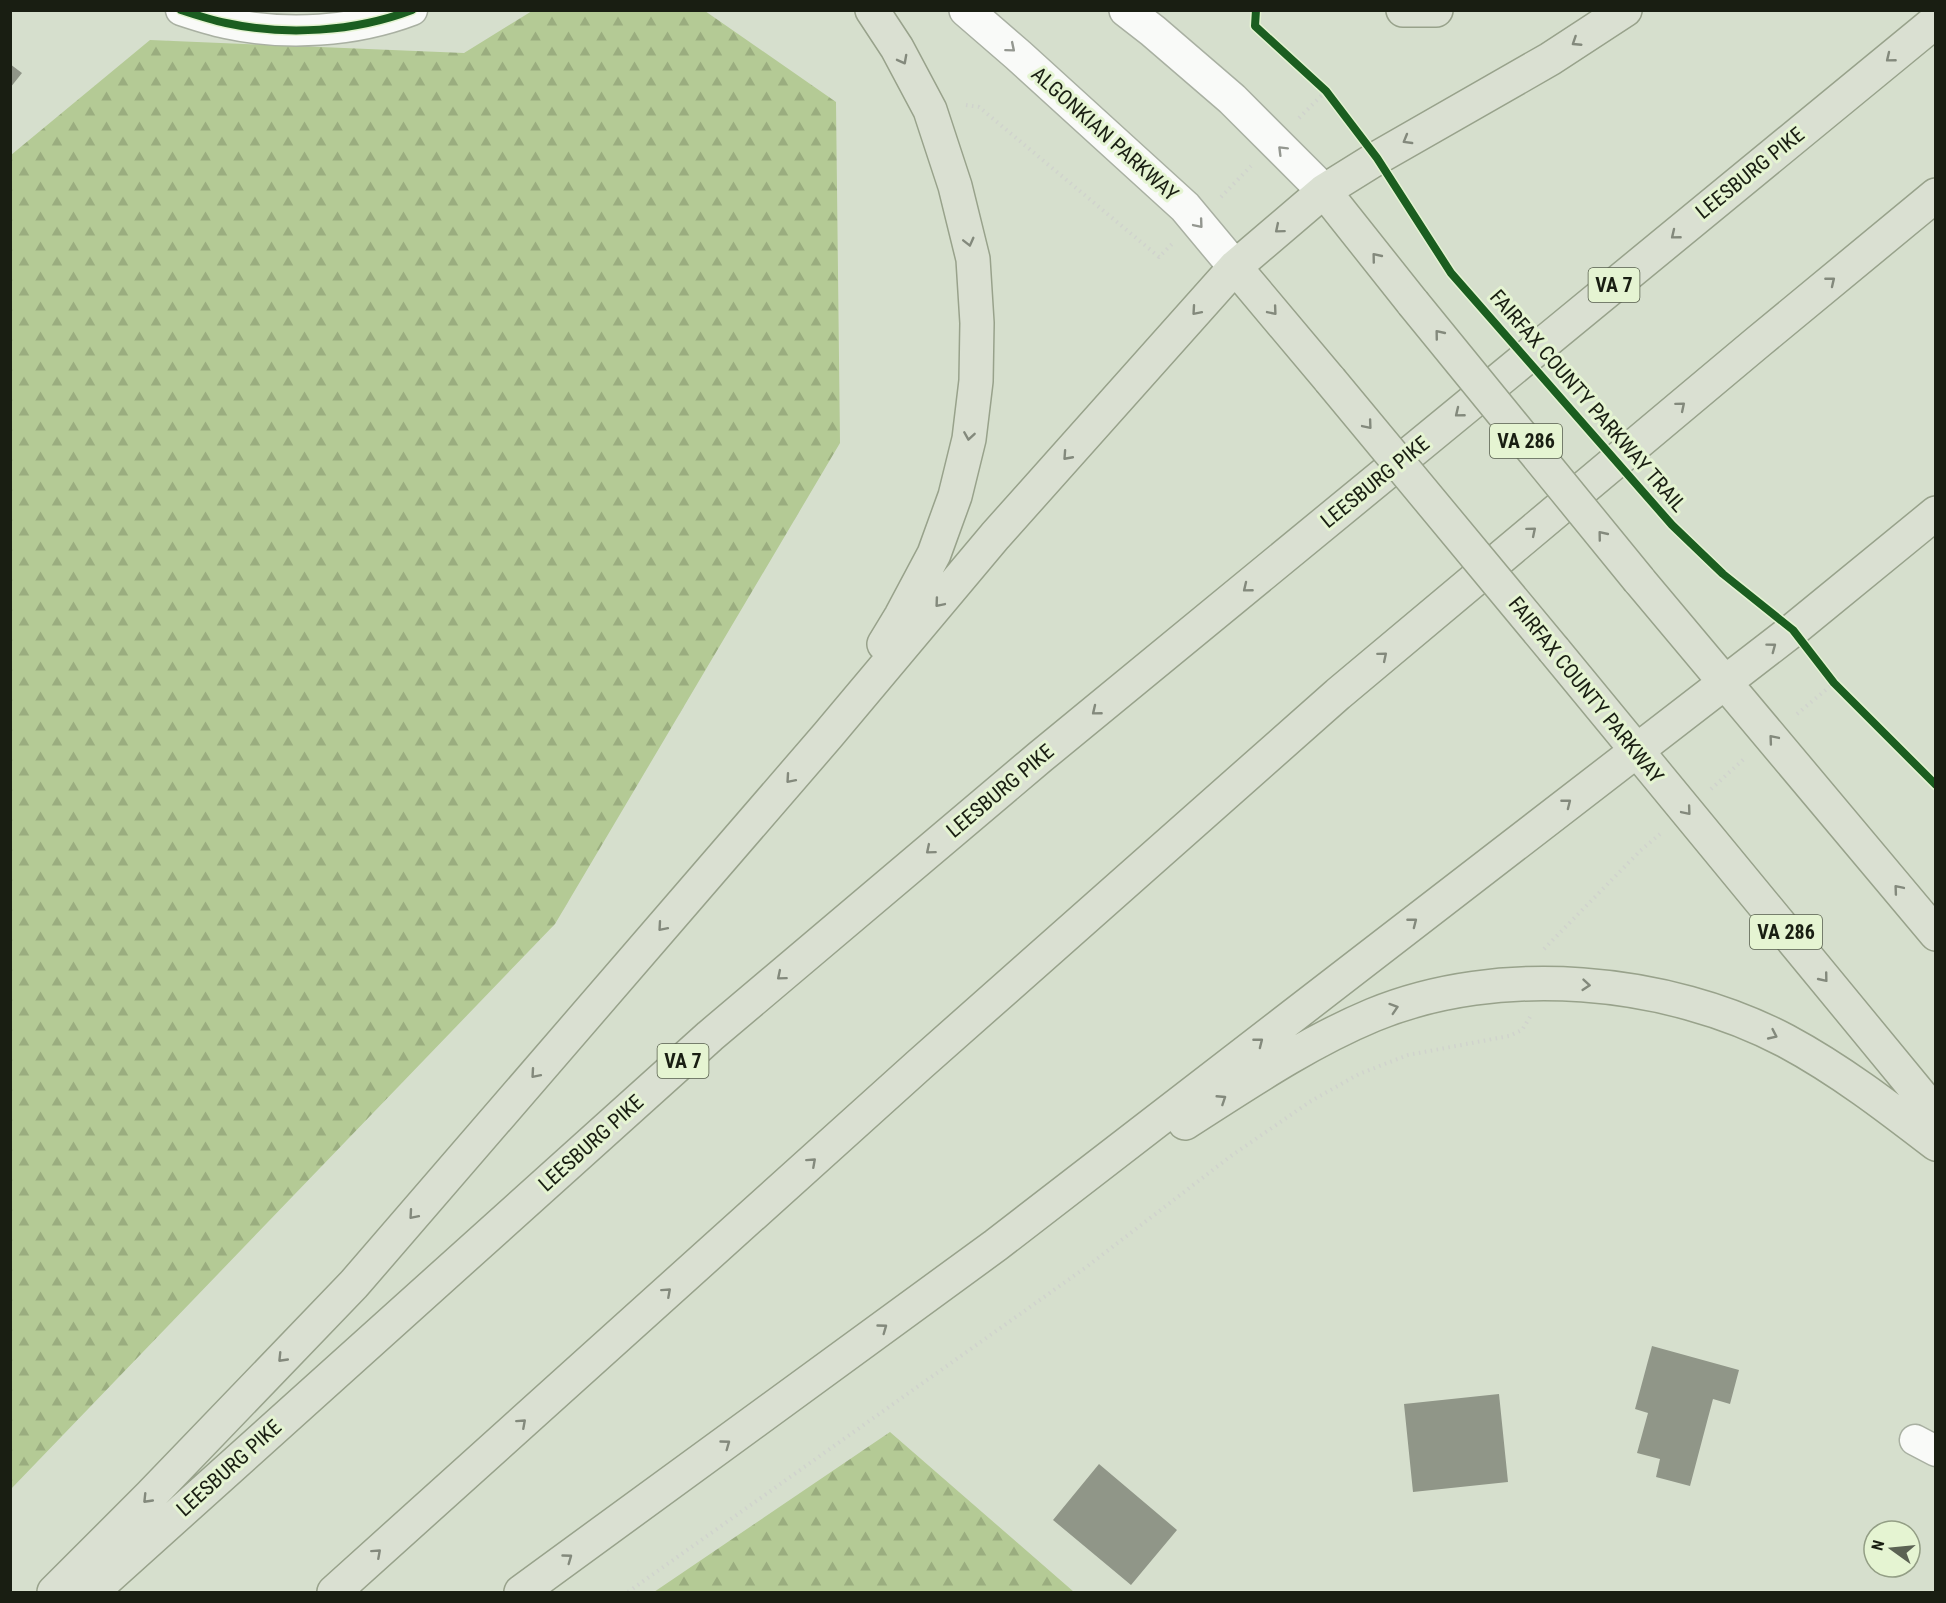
<svg xmlns="http://www.w3.org/2000/svg" width="1946" height="1603" font-family="'Roboto Condensed',sans-serif">
  <defs>
    <pattern id="forest-firs" width="22" height="20" patternUnits="userSpaceOnUse" patternTransform="scale(1.5)"><rect width="22" height="20" fill="#b4ca95"/><path d="M5 1l3.5 6h-7zM16 11l3.5 6h-7z" fill="#9aad7f"/></pattern>
  </defs>
  <rect width="100%" height="100%" fill="#d6dfcd"/>
  <!-- forest -->
  <path fill="url(#forest-firs)" d="M532,11H705L836,102L840,443L555,924L11,1489V155L150,40L464,53Z
    M890,1432L1074,1592H654Z"/>
  <!-- building -->
  <path fill="#909688" d="M10,64L22,73L10,88Z
    M1652,1346L1739,1370L1730,1404L1713,1399L1690,1486L1656,1477L1660,1459L1637,1453L1648,1413L1635,1409Z
    M1499,1394L1508,1482L1413,1492L1404,1404Z
    M1099,1464L1177,1530L1131,1585L1053,1520Z"/>
  <g fill="none" stroke-linecap="round" stroke-linejoin="round">
    <defs>
      <path id="minor" d="M181,10C196,15 211,20 226,23C286,36 354,32 412,10
        M1915,1440L1936,1451"/>
      <path id="secondary" d="M966,10L1018,55L1185,207L1235,267
        M1126,10L1153,31L1232,99L1324,191"/>
      <path id="trunk" d="M872,10L897,48L930,110L955,186L973,259L977,323L976,381L969,439L955,496L934,554L901,616L884,644
        M1403,10H1436
        M1324,191L1413,303
        M1235,267L1330,380
        M1639,580L1936,934
        M1554,650L1936,1114
        M1185,1123C1246,1084 1306,1043 1373,1015C1499,963 1667,978 1786,1041C1840,1070 1888,1107 1936,1144
        M54,1592L150,1496L354,1284L828,735L995,536L1235,267L1324,191L1377,158L1550,59L1625,10
        M92,1592L710,1036L1040,757L1936,21
        M334,1592L919,1065L1338,694L1758,342L1936,195
        M521,1592L996,1245L1793,630L1936,513"/>
    </defs>
    <!-- minor casing -->
    <use href="#minor" stroke="#a9b0a2" stroke-width="33"/>
    <!-- secondary casing -->
    <use href="#secondary" stroke="#a9b0a2" stroke-width="36"/>
    <!-- trunk casing -->
    <use href="#trunk" stroke="#98a28b" stroke-width="36"/>
    <!-- path -->
    <path stroke="#d0d3cd" stroke-width="4" stroke-dasharray="1.5 4.5" stroke-linecap="butt" d="M966,105L979,107L1159,257L1172,244
      M1299,118L1326,91
      M1221,197L1251,166
      M1797,714L1834,683
      M1711,789L1745,758
      M1544,949L1640,851L1660,834
      M628,1592L1085,1268L1231,1156L1311,1101L1359,1074L1408,1055L1509,1036L1522,1030L1530,1017"/>
    <!-- minor -->
    <use href="#minor" stroke="#f9faf8" stroke-width="30"/>
    <!-- secondary -->
    <use href="#secondary" stroke="#f9faf8" stroke-width="33"/>
    <!-- trunk -->
    <use href="#trunk" stroke="#dae0d2" stroke-width="33"/>
    <defs>
      <path id="trunk-bridge" d="M1413,303L1639,580
        M1330,380L1554,650"/>
    </defs>
    <!-- trunk-bridge casing -->
    <use href="#trunk-bridge" stroke="#98a28b" stroke-width="36" stroke-linecap="butt"/>
    <!-- trunk-bridge -->
    <use href="#trunk-bridge" stroke="#dae0d2" stroke-width="33"/>
    <defs>
      <path id="cycleway" d="M181,10C196,15 211,20 226,23C286,36 354,32 412,10
        M1256,10L1255,26L1326,91L1377,158L1451,273L1672,525L1723,574L1793,630L1834,683L1936,785"/>
    </defs>
    <!-- cycleway casing -->
    <use href="#cycleway" stroke="#e5f4d2" stroke-width="11"/>
    <!-- cycleway -->
    <use href="#cycleway" stroke="#1b5e20" stroke-width="8"/>
  </g>
  <!-- one-way arrows -->
  <defs><path id="oneway-chevron" d="M-2-3.5L2.5 0L-2 3.5" fill="none" stroke-width="1.6" stroke-linecap="round" stroke-linejoin="round" transform="scale(1.5)"/></defs>
  <g stroke="#83897c">
    <use href="#oneway-chevron" transform="translate(1576 42) rotate(147)"/>
    <use href="#oneway-chevron" transform="translate(1890 58) rotate(141)"/>
    <use href="#oneway-chevron" transform="translate(903 60) rotate(62)"/>
    <use href="#oneway-chevron" transform="translate(1407 140) rotate(150)"/>
    <use href="#oneway-chevron" transform="translate(1279 229) rotate(140)"/>
    <use href="#oneway-chevron" transform="translate(1675 235) rotate(141)"/>
    <use href="#oneway-chevron" transform="translate(969 242) rotate(76)"/>
    <use href="#oneway-chevron" transform="translate(1376 257) rotate(-129)"/>
    <use href="#oneway-chevron" transform="translate(1831 281) rotate(-39)"/>
    <use href="#oneway-chevron" transform="translate(1196 311) rotate(131)"/>
    <use href="#oneway-chevron" transform="translate(1273 311) rotate(50)"/>
    <use href="#oneway-chevron" transform="translate(1439 334) rotate(-129)"/>
    <use href="#oneway-chevron" transform="translate(1681 406) rotate(-40)"/>
    <use href="#oneway-chevron" transform="translate(1459 413) rotate(141)"/>
    <use href="#oneway-chevron" transform="translate(1368 425) rotate(50)"/>
    <use href="#oneway-chevron" transform="translate(969 436) rotate(99)"/>
    <use href="#oneway-chevron" transform="translate(1067 456) rotate(132)"/>
    <use href="#oneway-chevron" transform="translate(1532 531) rotate(-40)"/>
    <use href="#oneway-chevron" transform="translate(1602 535) rotate(-129)"/>
    <use href="#oneway-chevron" transform="translate(1247 588) rotate(141)"/>
    <use href="#oneway-chevron" transform="translate(939 603) rotate(130)"/>
    <use href="#oneway-chevron" transform="translate(1772 647) rotate(-37)"/>
    <use href="#oneway-chevron" transform="translate(1383 656) rotate(-40)"/>
    <use href="#oneway-chevron" transform="translate(1096 711) rotate(141)"/>
    <use href="#oneway-chevron" transform="translate(1773 739) rotate(-130)"/>
    <use href="#oneway-chevron" transform="translate(790 779) rotate(131)"/>
    <use href="#oneway-chevron" transform="translate(1567 803) rotate(-38)"/>
    <use href="#oneway-chevron" transform="translate(1687 811) rotate(50)"/>
    <use href="#oneway-chevron" transform="translate(930 850) rotate(140)"/>
    <use href="#oneway-chevron" transform="translate(1898 889) rotate(-130)"/>
    <use href="#oneway-chevron" transform="translate(1413 922) rotate(-38)"/>
    <use href="#oneway-chevron" transform="translate(662 927) rotate(131)"/>
    <use href="#oneway-chevron" transform="translate(781 976) rotate(140)"/>
    <use href="#oneway-chevron" transform="translate(1824 978) rotate(51)"/>
    <use href="#oneway-chevron" transform="translate(1586 985) rotate(5)"/>
    <use href="#oneway-chevron" transform="translate(1394 1008) rotate(-18)"/>
    <use href="#oneway-chevron" transform="translate(1773 1035) rotate(25)"/>
    <use href="#oneway-chevron" transform="translate(1259 1042) rotate(-38)"/>
    <use href="#oneway-chevron" transform="translate(535 1074) rotate(131)"/>
    <use href="#oneway-chevron" transform="translate(1222 1099) rotate(-33)"/>
    <use href="#oneway-chevron" transform="translate(812 1162) rotate(-42)"/>
    <use href="#oneway-chevron" transform="translate(413 1215) rotate(131)"/>
    <use href="#oneway-chevron" transform="translate(667 1292) rotate(-42)"/>
    <use href="#oneway-chevron" transform="translate(883 1328) rotate(-36)"/>
    <use href="#oneway-chevron" transform="translate(282 1358) rotate(134)"/>
    <use href="#oneway-chevron" transform="translate(522 1423) rotate(-42)"/>
    <use href="#oneway-chevron" transform="translate(726 1444) rotate(-36)"/>
    <use href="#oneway-chevron" transform="translate(147 1499) rotate(134)"/>
    <use href="#oneway-chevron" transform="translate(377 1553) rotate(-42)"/>
    <use href="#oneway-chevron" transform="translate(568 1558) rotate(-36)"/>
  </g>
  <g stroke="#949790">
    <use href="#oneway-chevron" transform="translate(1011 48) rotate(40)"/>
    <use href="#oneway-chevron" transform="translate(1282 150) rotate(-135)"/>
    <use href="#oneway-chevron" transform="translate(1199 224) rotate(50)"/>
  </g>
  <g text-anchor="middle" stroke-width="6" stroke-linejoin="round" paint-order="stroke">
    <!-- shield labels -->
    <g fill="#e5f4d2" stroke="#565e4c" stroke-width="1.5">
      <rect x="1588.5" y="268" width="51" height="34" rx="4.5"/>
      <rect x="1490" y="424" width="72" height="34" rx="4.5"/>
      <rect x="1750" y="915" width="72" height="34" rx="4.5"/>
      <rect x="657.5" y="1044" width="51" height="34" rx="4.5"/>
    </g>
    <g font-size="20" font-weight="bold" fill="#191e12">
      <text x="1614" y="292">VA 7</text>
      <text x="1526" y="448">VA 286</text>
      <text x="1786" y="939">VA 286</text>
      <text x="683" y="1068">VA 7</text>
    </g>
    <!-- street labels -->
    <g font-size="21" fill="#191e12" stroke="#e5f4d2">
      <text transform="translate(1105 134) rotate(42)" y="7">ALGONKIAN PARKWAY</text>
      <text transform="translate(1750 173) rotate(-39)" y="7">LEESBURG PIKE</text>
      <text transform="translate(1588 401) rotate(49)" y="7">FAIRFAX COUNTY PARKWAY TRAIL</text>
      <text transform="translate(1375 482) rotate(-39)" y="7">LEESBURG PIKE</text>
      <text transform="translate(1586 690) rotate(51)" y="7">FAIRFAX COUNTY PARKWAY</text>
      <text transform="translate(1000 791) rotate(-40)" y="7">LEESBURG PIKE</text>
      <text transform="translate(591 1143) rotate(-42)" y="7">LEESBURG PIKE</text>
      <text transform="translate(229 1468) rotate(-42)" y="7">LEESBURG PIKE</text>
    </g>
  </g>
  <!-- border -->
  <rect width="1946" height="1603" fill="none" stroke="#191e12" stroke-width="24"/>
  <!-- north arrow -->
  <g transform="translate(1892 1549) rotate(285)"><circle r="28" fill="#e5f4d2" stroke="#939e85" stroke-width="1.5"/>
  <path d="M0-4.5L10 22L0 15L-10 22Z" fill="#5b6253"/>
  <text y="-9" font-size="16" font-weight="bold" text-anchor="middle" fill="#191e12">N</text>
  </g>
</svg>
